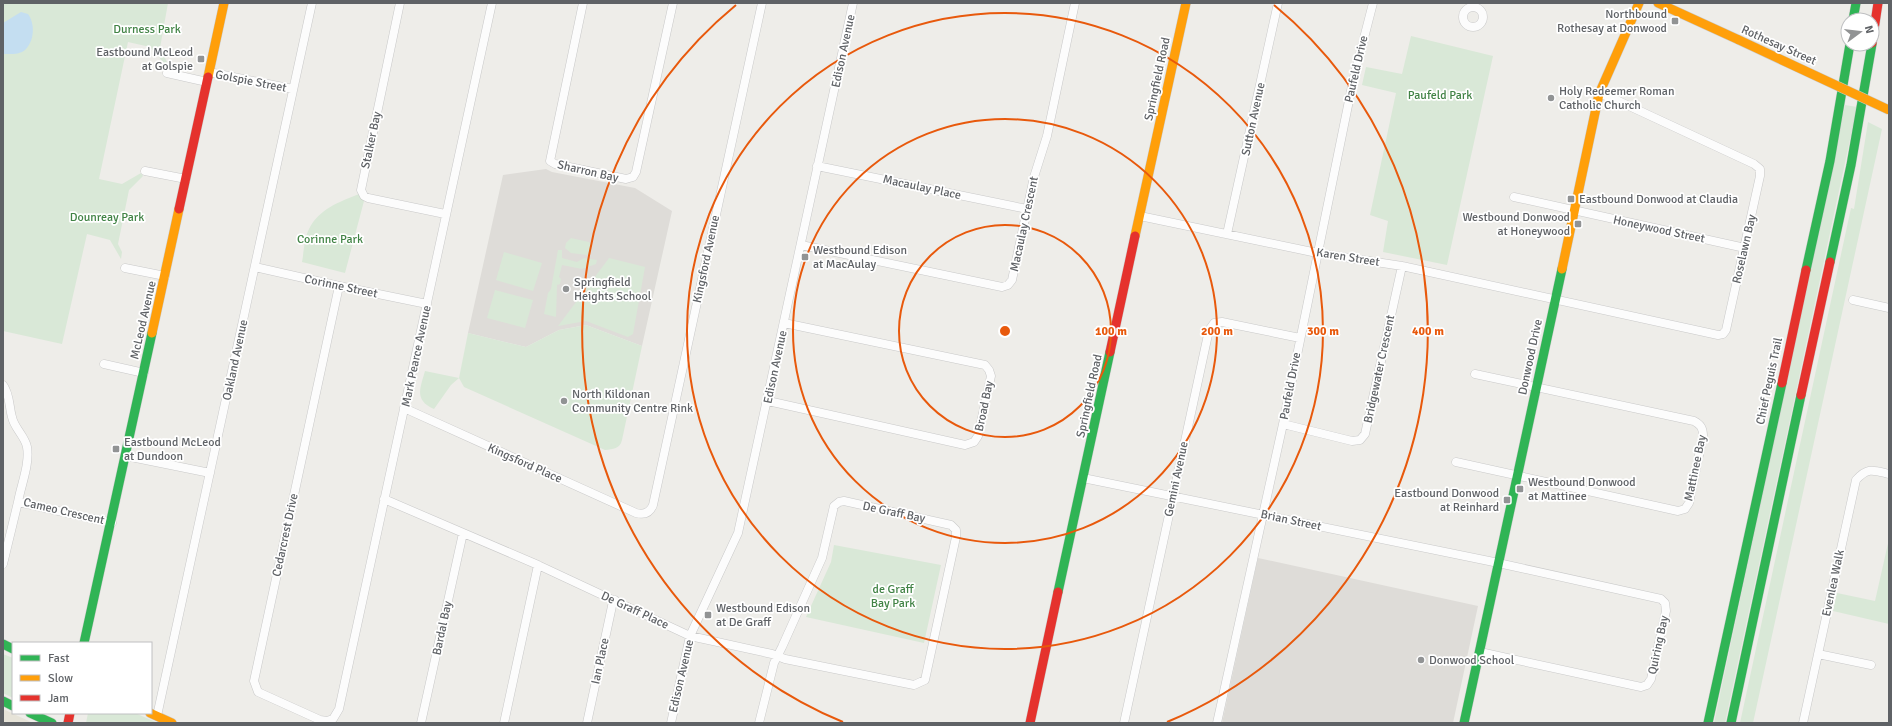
<svg xmlns="http://www.w3.org/2000/svg" width="1892" height="726" font-family="Signika,sans-serif">
  <rect width="100%" height="100%" fill="#eeede9"/>
  <!-- commercial -->
  <path fill="#e6e3d8" d="M3,709L33,723H3Z"/>
  <!-- education -->
  <path fill="#dedcd8" d="M546,169L552,172L635,188L672,211L642,346L586,325L559,330L526,347L468,333L503,175Z
    M1258,558L1478,606L1453,723H1222Z"/>
  <!-- green -->
  <path fill="#d9e8d7" d="M3,3H168L160,48L168,64H165L150,47L128,42L99,179L122,184L141,173L143,176L129,190L118,244L122,252L121,259L110,240L87,234L62,344L3,331Z
    M1411,36L1493,56L1447,265L1383,252L1388,221L1370,215L1396,93L1362,85L1366,67L1402,74Z
    M1845,105L1857,107L1725,723H1714Z
    M1868,122L1882,129L1753,723H1740L1851,208L1854,209Z
    M359,194L364,201L345,273L302,262C304,252 304,238 309,229C319,209 339,202 359,194Z
    M571,238L589,242L592,245L591,251L587,255L571,253L565,248L566,243Z
    M558,250H562V258L577,262L584,258L597,260L596,264L582,269L562,265L559,277L561,279L560,284L557,285L556,317L544,314L548,293L551,289Z
    M504,252L542,263L533,291L496,280Z
    M609,258L645,267L633,334L628,337L586,321L558,326Z
    M495,290L533,300L525,328L487,318Z
    M586,325L642,346L622,440C620,449 613,449 605,450L464,387L459,378L468,333L526,347L559,330Z
    M425,371L459,378L451,385L434,409C414,400 420,389 425,371Z
    M1889,539V624L1833,611L1837,593L1875,601Z
    M834,545L941,565L924,643L806,617L831,562Z
    M3,654L13,658V698L3,693Z
    M88,713H135L158,723H86Z"/>
  <!-- water -->
  <path fill="#c4def1" d="M21,12L28,14C35,23 35,41 25,50C19,55 10,54 3,54V23Z"/>
  <g fill="none" stroke-linecap="round" stroke-linejoin="round">
    <defs>
      <path id="street" d="M400,3L361,190L364,196L368,198L445,214
        M583,3L550,161L555,164L626,179L633,177L636,172L673,3
        M1463 17a10 10 0 1 1 20 0a10 10 0 1 1-20 0Z
        M209,72L293,89
        M167,73L207,82
        M817,166L1027,209
        M145,171L186,179
        M1514,197L1745,248
        M1140,216L1317,253L1402,266L1718,335L1723,334L1726,330L1760,176V169L1754,164L1612,98L1599,94
        M1227,234L1278,3
        M801,245L1002,287L1008,285L1012,280L1034,177L1047,136L1075,3
        M255,267L339,286L427,304
        M125,268L165,276
        M339,286L254,681L258,692L320,720L327,721L333,719L339,709L492,3
        M1853,300L1889,308
        M104,364L144,373
        M3,385C10,394 9,407 12,417C14,428 25,436 27,447C30,464 21,485 18,502L112,523
        M768,401L965,445L974,442L978,436L991,376L989,370L985,365L784,323
        M404,408L636,513C644,515 650,513 653,505L762,3
        M1283,424L1352,441L1360,440L1365,434L1402,266
        M126,456L210,473
        M1456,462L1678,511L1685,509L1689,503L1703,436C1703,428 1701,425 1694,421L1475,374
        M1083,478L1489,561L1661,599L1665,603L1666,611L1651,679L1647,685L1641,687L1480,652
        M384,499L538,565L690,636L772,654L785,659L914,685L925,680L956,537V530L951,525L844,501L839,502L834,506L822,558L782,647L774,663L759,723
        M3,564L18,502
        M1818,654L1871,665
        M157,716L312,3
        M421,723L463,533
        M504,723L538,565
        M587,723L612,606L615,600
        M671,723L690,636L738,533L853,3
        M1124,723L1209,330L1214,323L1222,322L1300,338
        M1217,723L1283,424L1353,81L1373,3
        M1803,723L1856,480C1868,467 1873,470 1889,474"/>
      <path id="fast" d="M1853,20L1856,3
        M1830,262L1851,165L1872,44
        M1806,270L1830,161L1850,44
        M1058,592L1110,352
        M84,643L152,333
        M3,644L13,649
        M3,701L13,706
        M30,713L52,723
        M1464,723L1562,269
        M1708,723L1782,383
        M1731,723L1801,395"/>
      <path id="slow" d="M1658,3L1739,40
        M208,77L224,3
        M1135,236L1186,3
        M1562,269L1599,94L1639,3
        M152,333L179,209
        M150,713L172,723"/>
      <path id="jam" d="M1872,43L1878,3
        M179,209L208,77
        M1110,352L1135,236
        M1782,383L1806,270
        M1801,395L1830,262
        M68,723L70,713
        M1030,723L1058,592"/>
    </defs>
    <!-- street casing -->
    <use href="#street" stroke="#c9c9c9" stroke-width="9"/>
    <!-- fast casing -->
    <use href="#fast" stroke="#cbcbca" stroke-width="10"/>
    <!-- slow casing -->
    <use href="#slow" stroke="#cbcbca" stroke-width="10"/>
    <!-- jam casing -->
    <use href="#jam" stroke="#cbcbca" stroke-width="10"/>
    <!-- street -->
    <use href="#street" stroke="#fcfcfc" stroke-width="8"/>
    <!-- fast -->
    <use href="#fast" stroke="#30b455" stroke-width="9"/>
    <!-- slow -->
    <use href="#slow" stroke="#ff9f0a" stroke-width="9"/>
    <!-- jam -->
    <use href="#jam" stroke="#e5322d" stroke-width="9"/>
    <defs>
      <path id="slow-bridge" d="M1739,40L1889,110"/>
    </defs>
    <!-- slow-bridge casing -->
    <use href="#slow-bridge" stroke="#cbcbca" stroke-width="10" stroke-linecap="butt"/>
    <!-- slow-bridge -->
    <use href="#slow-bridge" stroke="#ff9f0a" stroke-width="9"/>
  </g>
  <!-- distance rings -->
  <g fill="none" stroke="#e8590c" stroke-width="2">
    <circle cx="1005" cy="331" r="106"/>
    <circle cx="1005" cy="331" r="212"/>
    <circle cx="1005" cy="331" r="318"/>
    <path d="M843 722A423 423 0 0 1 736 5M1274 5A423 423 0 0 1 1167 722"/>
  </g>
  <!-- markers -->
  <g fill="#919394" stroke="#fff" stroke-width="1.5">
    <rect x="1671" y="17" width="8" height="8" rx="2"/>
    <rect x="197" y="55" width="8" height="8" rx="2"/>
    <circle cx="1551" cy="98" r="4"/>
    <rect x="1567" y="195" width="8" height="8" rx="2"/>
    <rect x="1574" y="220" width="8" height="8" rx="2"/>
    <rect x="801" y="253" width="8" height="8" rx="2"/>
    <circle cx="566" cy="289" r="4"/>
    <circle cx="564" cy="401" r="4"/>
    <rect x="112" y="445" width="8" height="8" rx="2"/>
    <rect x="1516" y="485" width="8" height="8" rx="2"/>
    <rect x="1503" y="496" width="8" height="8" rx="2"/>
    <rect x="704" y="611" width="8" height="8" rx="2"/>
    <circle cx="1421" cy="660" r="4"/>
  </g>
  <g text-anchor="middle" stroke-width="3.5" stroke-linejoin="round" paint-order="stroke">
    <!-- poi labels -->
    <g font-size="12" fill="#5f6266" stroke="#fff" text-anchor="start">
      <text x="1667" y="18" text-anchor="end">Northbound<tspan x="1667" dy="14">Rothesay at Donwood</tspan></text>
      <text x="193" y="56" text-anchor="end">Eastbound McLeod<tspan x="193" dy="14">at Golspie</tspan></text>
      <text x="1559" y="95">Holy Redeemer Roman<tspan x="1559" dy="14">Catholic Church</tspan></text>
      <text x="1579" y="203">Eastbound Donwood at Claudia</text>
      <text x="1570" y="221" text-anchor="end">Westbound Donwood<tspan x="1570" dy="14">at Honeywood</tspan></text>
      <text x="813" y="254">Westbound Edison<tspan x="813" dy="14">at MacAulay</tspan></text>
      <text x="574" y="286">Springfield<tspan x="574" dy="14">Heights School</tspan></text>
      <text x="572" y="398">North Kildonan<tspan x="572" dy="14">Community Centre Rink</tspan></text>
      <text x="124" y="446">Eastbound McLeod<tspan x="124" dy="14">at Dundoon</tspan></text>
      <text x="1528" y="486">Westbound Donwood<tspan x="1528" dy="14">at Mattinee</tspan></text>
      <text x="1499" y="497" text-anchor="end">Eastbound Donwood<tspan x="1499" dy="14">at Reinhard</tspan></text>
      <text x="716" y="612">Westbound Edison<tspan x="716" dy="14">at De Graff</tspan></text>
      <text x="1429" y="664">Donwood School</text>
    </g>
    <!-- park labels -->
    <g font-size="12" fill="#418345" stroke="#fff">
      <text x="147" y="33">Durness Park</text>
      <text x="1440" y="99">Paufeld Park</text>
      <text x="107" y="221">Dounreay Park</text>
      <text x="330" y="243">Corinne Park</text>
      <text x="893" y="593">de Graff<tspan x="893" dy="14">Bay Park</tspan></text>
    </g>
    <!-- street labels -->
    <g font-size="12" fill="#5f6266" stroke="#fff">
      <text transform="translate(1779 45) rotate(24)" y="4">Rothesay Street</text>
      <text transform="translate(843 51) rotate(-78)" y="4">Edison Avenue</text>
      <text transform="translate(1356 69) rotate(-77)" y="4">Paufeld Drive</text>
      <text transform="translate(1157 79) rotate(-78)" y="4">Springfield Road</text>
      <text transform="translate(251 81) rotate(11)" y="4">Golspie Street</text>
      <text transform="translate(1253 119) rotate(-78)" y="4">Sutton Avenue</text>
      <text transform="translate(371 140) rotate(-78)" y="4">Stalker Bay</text>
      <text transform="translate(588 171) rotate(13)" y="4">Sharron Bay</text>
      <text transform="translate(922 187) rotate(12)" y="4">Macaulay Place</text>
      <text transform="translate(1024 224) rotate(-78)" y="4">Macaulay Crescent</text>
      <text transform="translate(1659 229) rotate(12)" y="4">Honeywood Street</text>
      <text transform="translate(1744 249) rotate(-77)" y="4">Roselawn Bay</text>
      <text transform="translate(1348 257) rotate(9)" y="4">Karen Street</text>
      <text transform="translate(706 259) rotate(-78)" y="4">Kingsford Avenue</text>
      <text transform="translate(341 286) rotate(12)" y="4">Corinne Street</text>
      <text transform="translate(143 320) rotate(-77)" y="4">McLeod Avenue</text>
      <text transform="translate(416 356) rotate(-78)" y="4">Mark Pearce Avenue</text>
      <text transform="translate(1530 357) rotate(-78)" y="4">Donwood Drive</text>
      <text transform="translate(235 360) rotate(-78)" y="4">Oakland Avenue</text>
      <text transform="translate(775 367) rotate(-78)" y="4">Edison Avenue</text>
      <text transform="translate(1379 369) rotate(-78)" y="4">Bridgewater Crescent</text>
      <text transform="translate(1769 381) rotate(-78)" y="4">Chief Peguis Trail</text>
      <text transform="translate(1290 386) rotate(-79)" y="4">Paufeld Drive</text>
      <text transform="translate(1089 396) rotate(-78)" y="4">Springfield Road</text>
      <text transform="translate(984 406) rotate(-78)" y="4">Broad Bay</text>
      <text transform="translate(525 463) rotate(24)" y="4">Kingsford Place</text>
      <text transform="translate(1695 468) rotate(-78)" y="4">Mattinee Bay</text>
      <text transform="translate(1176 479) rotate(-78)" y="4">Gemini Avenue</text>
      <text transform="translate(64 511) rotate(13)" y="4">Cameo Crescent</text>
      <text transform="translate(894 512) rotate(12)" y="4">De Graff Bay</text>
      <text transform="translate(1291 520) rotate(12)" y="4">Brian Street</text>
      <text transform="translate(285 535) rotate(-78)" y="4">Cedarcrest Drive</text>
      <text transform="translate(1833 583) rotate(-78)" y="4">Evenlea Walk</text>
      <text transform="translate(635 610) rotate(25)" y="4">De Graff Place</text>
      <text transform="translate(442 628) rotate(-78)" y="4">Bardal Bay</text>
      <text transform="translate(1658 645) rotate(-78)" y="4">Quiring Bay</text>
      <text transform="translate(600 661) rotate(-78)" y="4">Ian Place</text>
      <text transform="translate(681 676) rotate(-77)" y="4">Edison Avenue</text>
    </g>
  </g>
  <circle cx="1005" cy="331" r="6" fill="#e8590c" stroke="#fff" stroke-width="2"/>
  <g font-size="12" text-anchor="middle" font-weight="bold" fill="#e8590c" stroke="#fff" stroke-width="3.5" stroke-linejoin="round" paint-order="stroke">
    <text x="1111" y="335">100 m</text>
    <text x="1217" y="335">200 m</text>
    <text x="1323" y="335">300 m</text>
    <text x="1428" y="335">400 m</text>
  </g>
  <!-- border -->
  <rect width="1892" height="726" fill="none" stroke="#5f6266" stroke-width="8"/>
  <!-- legend -->
  <rect x="12" y="642" width="140" height="72" fill="#ffffff" stroke="#bfc0c2"/>
  <rect x="20" y="655" width="20" height="6" fill="#30b455" stroke="#bfc0c2"/>
  <text x="48" y="662" font-size="12" fill="#5f6266">Fast</text>
  <rect x="20" y="675" width="20" height="6" fill="#ff9f0a" stroke="#bfc0c2"/>
  <text x="48" y="682" font-size="12" fill="#5f6266">Slow</text>
  <rect x="20" y="695" width="20" height="6" fill="#e5322d" stroke="#bfc0c2"/>
  <text x="48" y="702" font-size="12" fill="#5f6266">Jam</text>
  <!-- north arrow -->
  <g transform="translate(1860 32) rotate(75)"><circle r="19" fill="#ffffff" stroke="#bfc0c2"/>
  <path d="M0-3L7 15L0 10L-7 15Z" fill="#919394"/>
  <text y="-6" font-size="11" font-weight="bold" text-anchor="middle" fill="#5f6266">N</text>
  </g>
</svg>
